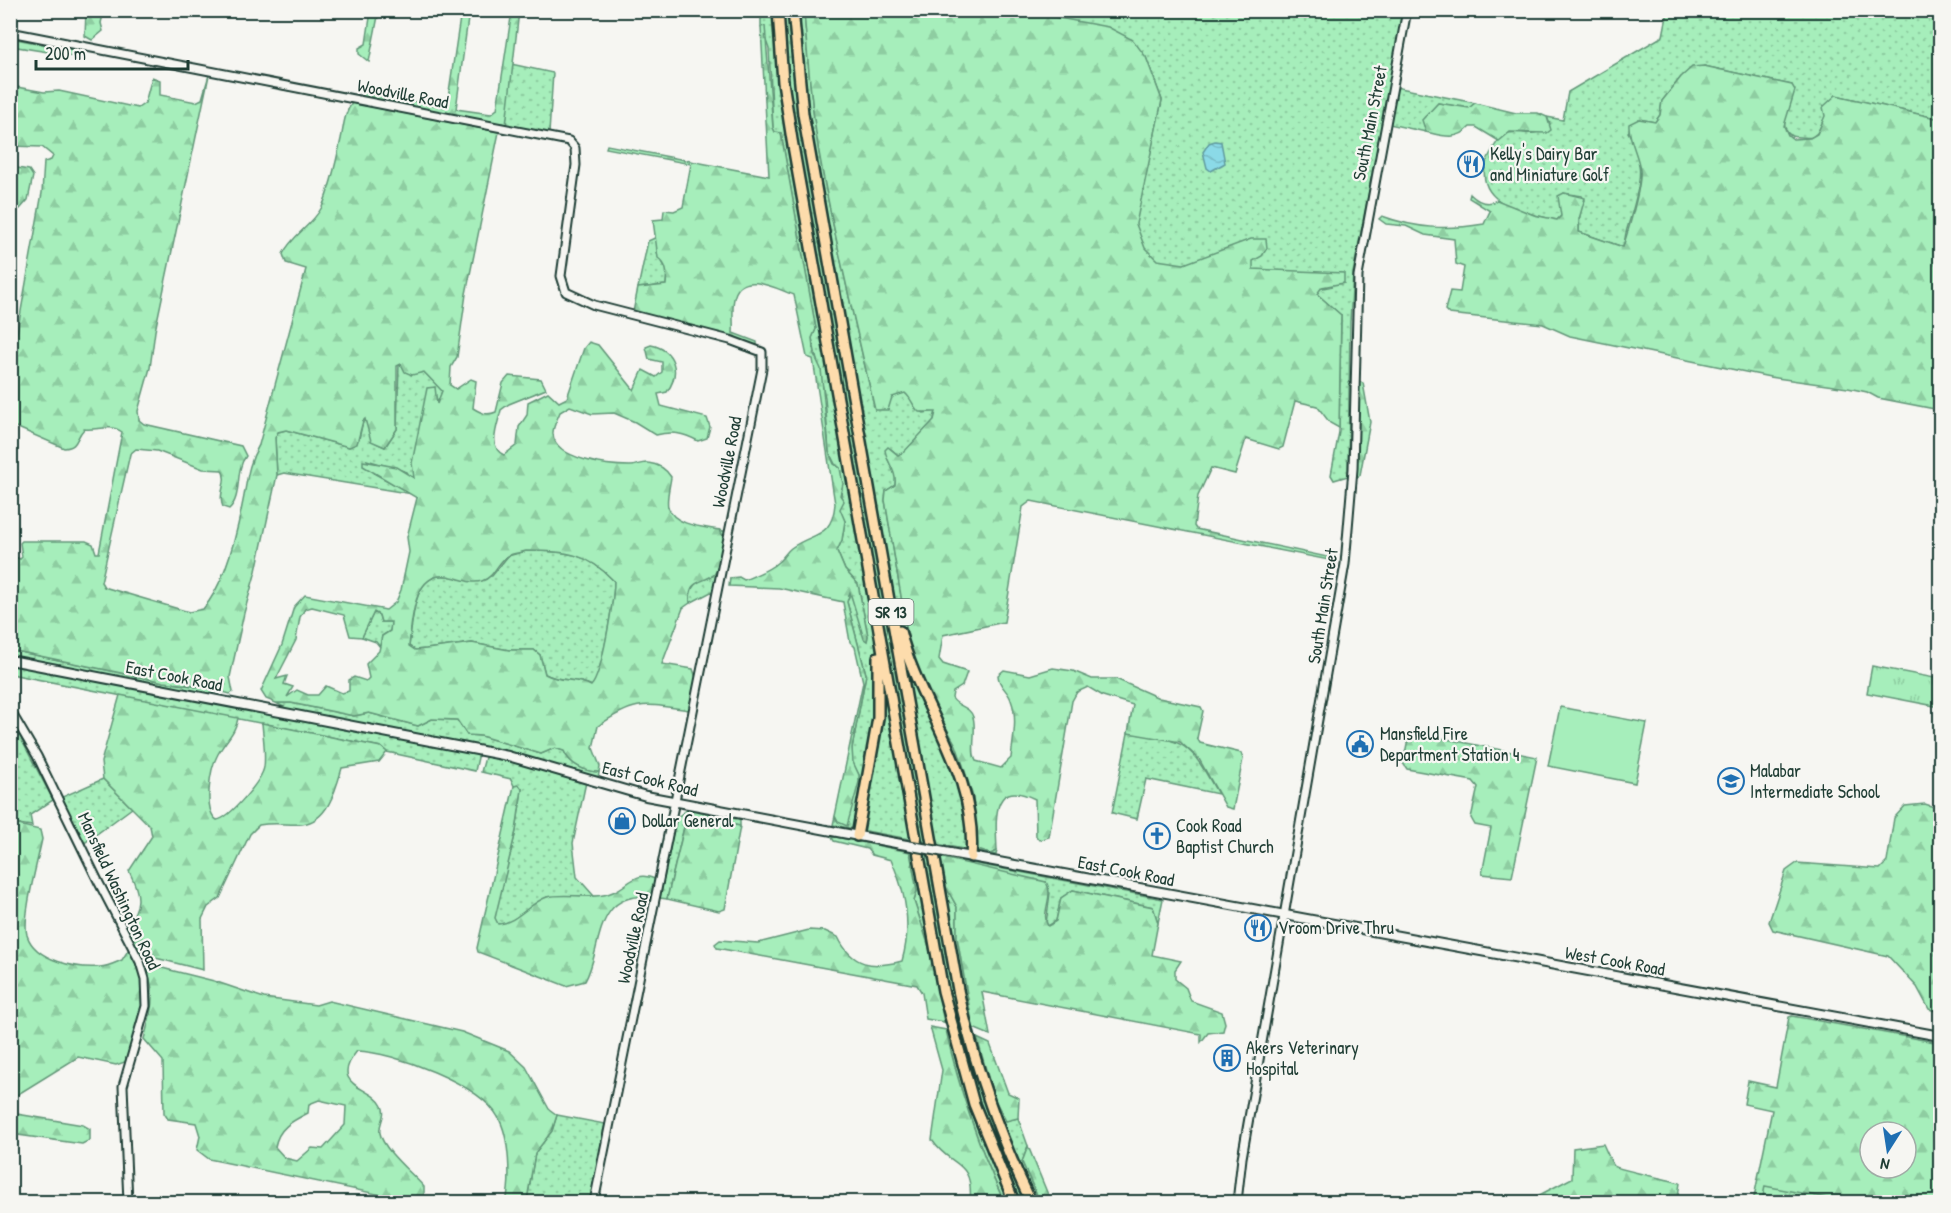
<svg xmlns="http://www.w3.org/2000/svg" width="1951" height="1213" font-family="'Patrick Hand',sans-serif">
  <defs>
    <pattern id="grass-dots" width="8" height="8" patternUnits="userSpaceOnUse" patternTransform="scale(1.5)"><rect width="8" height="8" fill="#a6eebb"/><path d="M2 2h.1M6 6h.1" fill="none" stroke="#8ecda1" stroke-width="1.8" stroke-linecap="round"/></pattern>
    <pattern id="forest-firs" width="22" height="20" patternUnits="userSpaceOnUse" patternTransform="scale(1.5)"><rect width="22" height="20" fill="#a6eebb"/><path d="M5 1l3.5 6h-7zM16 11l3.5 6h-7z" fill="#8ecda1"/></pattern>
    <pattern id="park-tufts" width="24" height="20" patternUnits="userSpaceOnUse" patternTransform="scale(1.5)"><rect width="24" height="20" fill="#a6eebb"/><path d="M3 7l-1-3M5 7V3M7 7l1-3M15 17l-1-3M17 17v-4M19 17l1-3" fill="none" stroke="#8ecda1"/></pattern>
    <pattern id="water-waves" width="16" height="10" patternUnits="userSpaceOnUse" patternTransform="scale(1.5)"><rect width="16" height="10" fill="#8bdae7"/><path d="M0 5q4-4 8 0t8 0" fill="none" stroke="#78bcc7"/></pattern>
  </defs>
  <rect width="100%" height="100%" fill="#f6f6f2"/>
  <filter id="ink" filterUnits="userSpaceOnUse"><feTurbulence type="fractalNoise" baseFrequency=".0167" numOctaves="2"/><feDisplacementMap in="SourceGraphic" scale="12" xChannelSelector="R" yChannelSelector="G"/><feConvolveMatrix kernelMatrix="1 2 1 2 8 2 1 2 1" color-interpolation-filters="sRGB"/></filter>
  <g filter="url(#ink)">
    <!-- grass -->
    <path fill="url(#grass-dots)" stroke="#629678" stroke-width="1.5" d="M1919,10L1940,14V119L1836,95C1828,106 1825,121 1817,133C1812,140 1807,137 1800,137C1773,138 1789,103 1792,85L1704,66L1681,77L1662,101L1660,115L1655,122L1639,119L1628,132C1649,163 1637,197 1627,229C1625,235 1625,242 1623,247L1579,232L1580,212L1585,200L1582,196L1564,193L1561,216L1557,220C1528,214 1478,205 1485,167C1487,158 1496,142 1503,135C1511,129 1525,135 1534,133C1540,132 1545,127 1550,124L1547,117L1563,120L1568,92L1663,36L1668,11Z
      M761,11H804C808,63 812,117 822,169C837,250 857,330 875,410L897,394L905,393L913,400L915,408L924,413L936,411L934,420L904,453L898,455L891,449L887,458L896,475L895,485L886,491L885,500L910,650L935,709L956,745L963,765L973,797L978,850L997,851L996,855L833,825L835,816L836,820L859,782V775L852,762V748L866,674L847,602L850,592L867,640L868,636L858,584L845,570L837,551L842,540L845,521L839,509L842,489L840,468L835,464L829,452L825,397L812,338L816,329L781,133L775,132L773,128L769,49L761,27Z
      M1021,11H1404L1353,273L1350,322L1348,476L1334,480L1331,475L1339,432L1341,315L1317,294L1318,289L1333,286L1159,276L1131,243L1162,100L1146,57Z
      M511,64L553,73L549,133L506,125Z
      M209,73L499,130V132L209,75Z
      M1395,87L1475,103L1469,108L1438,103L1423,120L1426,132L1389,124Z
      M657,237V252L667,271L666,285L638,288L648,241Z
      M399,364L418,373L424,372L443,390L437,404L436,396L415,475L411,478L407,472L367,460L375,474L413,494L284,473L277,475L275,438L278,432L286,430L349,447L359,439L363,421L365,419L376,443L385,447L397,429Z
      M720,530L727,532L715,590L690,603C689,586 697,579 713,576L724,539Z
      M526,551C565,551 587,552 614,581C614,598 602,676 592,686C576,677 561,683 545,674L540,655L534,650H509L472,643L426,649L415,650L409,646C413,623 412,572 446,576C464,578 474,577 492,576L508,556Z
      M374,612L379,615L381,622H392L390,631L382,636L380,647L376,642L362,637Z
      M10,650L164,682L219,690L209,695L11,657Z
      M10,663L479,753L475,771L387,752L381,747L11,674Z
      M276,703H291L354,716L369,713L418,726L432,719L457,720L467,735L481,736L541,754L555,748L564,751C569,764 585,772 599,772L598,779L524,756L283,709L284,707Z
      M1128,733C1187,740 1189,742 1218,794L1146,779L1137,819L1112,813Z
      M19,735L53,800L30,815L32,826L11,823L10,742Z
      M486,754L534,765L586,782L573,843L577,877L594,896L547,897L508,923L498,924L494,918L516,831L522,789L519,785L514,786L511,779L481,772Z
      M103,779L132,808L83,844L60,798Z
      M688,809L740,819V826L693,817L685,823L667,899L660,898L676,818Z
      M910,852L939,857L946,887L957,907V937L973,1028L944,1022L929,947L914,901L917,891Z
      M950,859L1163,899L1158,923L1153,907L1073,890L1061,898L1056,921L1049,926L1046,924L1050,893Z
      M946,1031L977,1038L994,1097L1006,1121L1018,1118L1028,1146L1022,1162L1040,1202H1004C979,1147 959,1090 946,1031Z
      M557,1115L605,1124L590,1202L527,1201L535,1153L552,1131Z"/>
    <!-- forest -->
    <path fill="url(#forest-firs)" stroke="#629678" stroke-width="1.5" fill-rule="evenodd" d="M86,11H104L101,23L103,31L92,40L85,36Z
      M371,11H379L369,62L359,54V48L366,44Z
      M461,11H469L456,109L491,114L497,109L512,11H519L506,125L362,97L363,92L444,107L447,105Z
      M804,11H1021L1108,27L1133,40L1146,57L1162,100L1136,224L1145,248L1157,260L1184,264L1251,239H1266L1267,248L1262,256L1253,261V269L1344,273V283L1322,287L1317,294L1341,315L1339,428L1330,423L1317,406L1295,401L1283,447L1279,449L1246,439L1235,474L1211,468L1198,496L1194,526L1196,529L1332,558L1329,560L1031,501L1023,507L1004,622L943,635L939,659L943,664L967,672L962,686L953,692L952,698C957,707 970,706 973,717C977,731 970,752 976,761L1001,768L1011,758C1013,739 1018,718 1011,700C1008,690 998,686 998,675L1004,670L1030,675L1053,668L1073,671L1092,679H1116L1159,698L1201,707L1203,711L1197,738L1200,743L1241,753L1243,759L1233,809L1226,807L1199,759L1180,742L1128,733L1133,705L1103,696L1088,687L1077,692L1072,701L1049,837L1039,840L1036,836L1035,799C990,777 996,821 997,851L990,854L978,850L973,797L963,765L956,745L925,690L910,650L885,500L886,491L895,485C897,471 887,463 885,450L888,447L898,455L904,452L934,420L936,412H919C913,407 912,399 905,393L892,397L888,410H875C857,330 837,250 822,169C812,117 808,63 804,11Z
      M765,26L773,128L775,132L781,133L816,329L812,338L814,354L821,369L829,452L834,464L840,468L843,484L840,495L844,501L840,509L845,521L842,540L837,551L845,570L858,584L868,636L867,641L864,639L850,592L847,602L866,674L852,748L853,762L859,775V782L847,826L838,822L835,816L863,682L855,647L850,642L843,602L779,588L729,586L730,578L739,577L744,580C756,575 768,571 778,562C783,558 786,552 791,548C814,532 832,538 835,504L813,359L807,357L794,295C779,290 743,270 735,295C731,305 734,322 733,333L757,342V345L633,312L638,288L666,285C667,274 668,265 658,258L653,220L663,219L664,210L674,211L683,207L691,164L606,148L607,145L769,176L761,27Z
      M10,38H11L83,52L73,56L11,46Z
      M1704,66L1792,85L1795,90L1784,126L1788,135L1793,139L1810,138L1817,134L1825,116L1823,107L1836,95L1940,119V410L1878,398L1867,392L1848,388L1770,377L1570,336L1543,324L1449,314L1445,310L1450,291L1460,292L1464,267L1456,264L1454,239L1425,235L1406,226L1386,224L1379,219L1382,216C1417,229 1448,230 1484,224L1490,211L1469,198L1470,194C1478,202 1487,206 1497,200L1534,215L1557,220L1561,216L1558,196L1564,193L1585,198L1579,219V232L1623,247C1628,231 1642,187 1640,170C1638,154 1628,139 1629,124L1639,119L1655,122L1660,115L1662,101L1681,77L1692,67Z
      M209,75L155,331L150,368L138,411L139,420L144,424L241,446L246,456C234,471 243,496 229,509L223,507C217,493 229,482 222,470L203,469L157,451L136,449L130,454L101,582L104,587L189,612L203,609C224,585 236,537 242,506C247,484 247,465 259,445L306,269L286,263L283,254C292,235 312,226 322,207C330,189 337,158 341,139C344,125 344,114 352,103L499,132L466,294L457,357L451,367L450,385L456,389L471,379L476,381L473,408C481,413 487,416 496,412L503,383L509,376L541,379L546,389L509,404L501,410C498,424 487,448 504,455L517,445L519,427L527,415L528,402L548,392L559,402L567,398L584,348L589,342L598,345L634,390L643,370L656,377L662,372V362L649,359L646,347L651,345C675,350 681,372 667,392L658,394L661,406L707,418L710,427L707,438L698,441C683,433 672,431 656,435L635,422L614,413L592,414L570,406L560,412C558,418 552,428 553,434C555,460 610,466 630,466C636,466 642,462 648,463C658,464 666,469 671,477C670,486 666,498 668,507C674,526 704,527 720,530C721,533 723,536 724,540C724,547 719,573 712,576C698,584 688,581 690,603L683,608L662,664L693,669L696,678L690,710C645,704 637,699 598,726L593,748L600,766L599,772C585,772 569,764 564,751L555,748L541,754L481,736L467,735L457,720L432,719L418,726L369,713L354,716L291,703H276L266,699L261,691L282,645L294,607L305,595L386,610L396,602L401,590L409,552L407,537L417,498L363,466V461L396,467L414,478L412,463L427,388L435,387L437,404L442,391L424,372L412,375L405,372L401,364L397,366V429L385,447L371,441L365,419L363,421L357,444L349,447L286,430L278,432L275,438L277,475L256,571L244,613L230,677L233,692L230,694L206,687L164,682L11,650L10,546L15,557L20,559L22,557L20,543L22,541H86L93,544L96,553H99L122,432C110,423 97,431 84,429C75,438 79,447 64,448L11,425V367L42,193L44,162L51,160L53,156L42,147L11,146V86L44,92L59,91L138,108L145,103L152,77L160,80V95L196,102L202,99ZM526,551C565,551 587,552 614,581C614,598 602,676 591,686C576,677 561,683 545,674L540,655L534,650H509L472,643L426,649L415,650L409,646C412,623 412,573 446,576C458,577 470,585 482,581C495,577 497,562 508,556C513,553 521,553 526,551ZM312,607L344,615L350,636L362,637L374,612L379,615L381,622H391L390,631L382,636L379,651L366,664L369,678L366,681L354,677L349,680V691L342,693L326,686L318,695H308L297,690L287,697L293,687L284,684L287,676L276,679L296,640L300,617L305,609Z
      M1438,103L1469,108L1475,103L1516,113H1538L1547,117L1551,130L1547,133L1510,132L1499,141L1476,127H1470C1457,141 1443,136 1426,132L1422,120Z
      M11,167L29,170L33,176L28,200L20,209H11Z
      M1356,380L1363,383L1370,422L1360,475L1355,479Z
      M120,695L238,718C236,733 223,743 217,756C210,769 203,811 217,820C230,818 262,780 264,767C266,753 263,737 262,723L381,747L387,752L379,762L342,768C336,789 328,821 302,824C288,825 274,822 259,825L250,834L220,898L208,907L202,919L203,970L144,955L131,944L126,927C142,905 141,895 129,871L152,836L150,826L103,779L101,762Z
      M1416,733L1537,757L1512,877L1482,874L1491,828L1475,825L1471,818L1478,787L1473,781L1407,769L1403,763L1408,739Z
      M519,785L522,789L516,831L495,918L498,924C517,923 529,903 547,897C568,892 593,901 613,892C630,885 635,870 655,879L651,897C592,891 603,950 585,981L566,986L478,952L477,948L514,786Z
      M1925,804L1940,809V998L1936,1011L1929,1009L1917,987L1888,956L1773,930L1769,922L1786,871L1797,863L1880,869L1887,862L1894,818L1905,806Z
      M693,817L740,826L725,909L719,911L667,899L685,823Z
      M10,823L40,830L42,839C38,860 22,917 27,935C35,961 78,969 100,967C107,967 115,963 122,960L129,949C154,991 140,1019 125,1062L116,1065L78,1057L15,1096L12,1107L17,1114L83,1125L90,1129V1140L82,1144L11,1134Z
      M831,836L910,852L917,891L914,901L929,947L944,1022L926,1019L922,993L917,985L717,948L715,944L720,940L758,943L809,930L825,931L838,937C852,966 872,969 902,961C912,926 906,892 891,860L872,855L867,849L834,841Z
      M939,857L1046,882C1055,896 1040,913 1048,926L1056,921L1061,898L1073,890L1153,907L1158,923L1152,955L1181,961L1175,970V979L1186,988L1191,1001L1222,1012L1225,1023L1223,1031L1208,1033L1201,1042V1034L982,992L990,1035L973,1028L957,937V907L946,887Z
      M154,966L214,981L264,998L316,1005L329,1001L462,1032L509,1051L526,1067L549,1109L557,1115L552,1131L535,1153L527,1200L530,1202H506C511,1181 510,1137 498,1117C480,1084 393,1052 357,1051C327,1088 373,1086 382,1106C387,1116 378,1123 380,1133C383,1150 412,1173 424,1187V1197L415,1202L209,1159L197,1150L200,1136L196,1123L168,1119L164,1113L163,1061L144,1039C148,1024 153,1007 152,991C152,983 147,976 149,967ZM319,1100L346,1106L345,1125L323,1149L312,1148L297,1161L285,1158L275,1147C278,1128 292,1121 308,1113L309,1104Z
      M1792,1016L1940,1043V1202H1753L1772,1110L1744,1104L1748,1081L1776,1087L1789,1017ZM1870,1132H1906V1168H1870Z
      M930,1027L946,1030C959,1090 979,1147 1004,1202H970C974,1158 951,1169 932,1140L942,1070Z
      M977,1038L990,1044L1008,1093L1019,1098L1018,1118L1006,1121L994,1098Z
      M1603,1144C1606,1150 1610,1161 1614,1166C1617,1169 1670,1180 1680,1183L1677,1202H1526L1572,1178L1573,1148Z
      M1028,1146L1051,1202H1040L1022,1162Z"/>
    <!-- park -->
    <path fill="url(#park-tufts)" stroke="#629678" stroke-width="1.5" d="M1872,666L1940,679L1935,706L1867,693Z
      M1765,1186L1848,1202H1762Z"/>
    <!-- garden -->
    <path fill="#a6eebb" stroke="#629678" stroke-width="1.5" d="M1560,707L1647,723L1635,783L1548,766Z"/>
    <!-- water -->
    <path fill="url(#water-waves)" stroke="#609b9f" stroke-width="1.5" d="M1215,141L1221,142L1225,163L1211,171L1207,168L1203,152L1209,143Z"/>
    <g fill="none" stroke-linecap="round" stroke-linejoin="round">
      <defs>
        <path id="tertiary" d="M1934,10L1940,12
          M10,32L569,141L575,148L576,165L561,276L566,292L594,305L730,340L762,352V369L594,1202
          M10,710L37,756L99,883L140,962L145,979L146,1006L123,1086L128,1202
          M1237,1202L1242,1158L1345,564L1353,469L1358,276L1407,10"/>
        <path id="secondary" d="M10,660L508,756L646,796L901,844
          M950,853L1940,1036"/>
        <path id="trunk" d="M778,10L783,82L792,140L943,991L974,1104L1014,1202
          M793,10L803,114L958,990C974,1064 998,1134 1031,1202
          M900,631C920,709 978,772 971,857
          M857,836L878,718V657"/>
      </defs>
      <!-- tertiary casing -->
      <use href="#tertiary" stroke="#1f3d34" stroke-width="11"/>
      <!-- secondary casing -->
      <use href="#secondary" stroke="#1f3d34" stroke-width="12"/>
      <!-- trunk casing -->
      <use href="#trunk" stroke="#1f3d34" stroke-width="14"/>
      <!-- tertiary -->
      <use href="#tertiary" stroke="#f6f6f2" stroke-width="7"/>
      <!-- secondary -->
      <use href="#secondary" stroke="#f6f6f2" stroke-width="8"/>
      <!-- trunk -->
      <use href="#trunk" stroke="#fddcac" stroke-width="9"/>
      <defs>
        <path id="secondary-bridge" d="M901,844L950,853"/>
      </defs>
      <!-- secondary-bridge casing -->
      <use href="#secondary-bridge" stroke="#1f3d34" stroke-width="12" stroke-linecap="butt"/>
      <!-- secondary-bridge -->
      <use href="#secondary-bridge" stroke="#f6f6f2" stroke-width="8"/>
    </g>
  </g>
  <!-- icons -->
  <defs>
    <symbol id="restaurant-ring" viewBox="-11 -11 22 22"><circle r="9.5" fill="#f6f6f2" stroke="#1f6fb2" stroke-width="1.5"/><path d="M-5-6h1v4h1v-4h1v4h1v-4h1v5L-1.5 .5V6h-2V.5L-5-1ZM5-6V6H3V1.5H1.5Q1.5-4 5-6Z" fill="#1f6fb2"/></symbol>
    <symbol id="civic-ring" viewBox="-11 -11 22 22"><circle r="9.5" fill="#f6f6f2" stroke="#1f6fb2" stroke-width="1.5"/><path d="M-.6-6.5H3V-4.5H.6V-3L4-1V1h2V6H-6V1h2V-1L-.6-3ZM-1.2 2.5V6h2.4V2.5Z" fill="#1f6fb2"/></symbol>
    <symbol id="school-ring" viewBox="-11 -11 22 22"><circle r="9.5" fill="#f6f6f2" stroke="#1f6fb2" stroke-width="1.5"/><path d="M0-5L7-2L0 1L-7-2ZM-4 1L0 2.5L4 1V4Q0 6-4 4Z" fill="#1f6fb2"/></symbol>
    <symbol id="shop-ring" viewBox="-11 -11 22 22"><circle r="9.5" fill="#f6f6f2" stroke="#1f6fb2" stroke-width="1.5"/><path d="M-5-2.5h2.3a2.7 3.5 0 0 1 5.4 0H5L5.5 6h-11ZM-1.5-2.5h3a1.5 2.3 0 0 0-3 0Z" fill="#1f6fb2"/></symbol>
    <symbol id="church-ring" viewBox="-11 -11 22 22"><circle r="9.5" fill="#f6f6f2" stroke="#1f6fb2" stroke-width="1.5"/><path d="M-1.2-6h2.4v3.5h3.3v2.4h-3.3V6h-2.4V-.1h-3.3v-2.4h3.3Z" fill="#1f6fb2"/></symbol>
    <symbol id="building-ring" viewBox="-11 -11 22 22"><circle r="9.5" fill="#f6f6f2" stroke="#1f6fb2" stroke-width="1.5"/><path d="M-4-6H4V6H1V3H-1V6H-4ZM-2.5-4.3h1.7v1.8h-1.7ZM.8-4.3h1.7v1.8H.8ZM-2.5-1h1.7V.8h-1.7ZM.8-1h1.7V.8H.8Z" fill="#1f6fb2"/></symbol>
  </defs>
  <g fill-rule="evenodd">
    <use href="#restaurant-ring" x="1456" y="149" width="30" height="30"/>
    <use href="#civic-ring" x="1345" y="729" width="30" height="30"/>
    <use href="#school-ring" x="1716" y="766" width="30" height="30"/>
    <use href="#shop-ring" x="607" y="806" width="30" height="30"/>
    <use href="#church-ring" x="1142" y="821" width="30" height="30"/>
    <use href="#restaurant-ring" x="1243" y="913" width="30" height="30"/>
    <use href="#building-ring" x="1212" y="1043" width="30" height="30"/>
  </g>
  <g text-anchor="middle" stroke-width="4.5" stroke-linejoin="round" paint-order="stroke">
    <!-- shield labels -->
    <rect fill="#f6f6f2" stroke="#60746d" stroke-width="1.5" x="868.5" y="599" width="45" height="26" rx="4.5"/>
    <g font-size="16" font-weight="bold" fill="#1f3d34">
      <text x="891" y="618">SR 13</text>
    </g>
    <!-- street labels -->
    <g font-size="18" fill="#1f3d34" stroke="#f6f6f2">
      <text transform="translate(403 94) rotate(11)" y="6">Woodville Road</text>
      <text transform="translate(1370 123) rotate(-79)" y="6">South Main Street</text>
      <text transform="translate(727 462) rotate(-79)" y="6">Woodville Road</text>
      <text transform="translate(1323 606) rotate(-81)" y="6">South Main Street</text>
      <text transform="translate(174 676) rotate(11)" y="6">East Cook Road</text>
      <text transform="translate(650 779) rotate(14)" y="6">East Cook Road</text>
      <text transform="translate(1126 871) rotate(11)" y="6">East Cook Road</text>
      <text transform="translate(119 891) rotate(65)" y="6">Mansfield Washington Road</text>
      <text transform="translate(633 938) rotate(-78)" y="6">Woodville Road</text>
      <text transform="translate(1615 961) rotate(10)" y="6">West Cook Road</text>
    </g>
    <!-- poi labels -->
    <g font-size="18" fill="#1f3d34" stroke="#f6f6f2" text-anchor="start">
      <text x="1490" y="160">Kelly's Dairy Bar<tspan x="1490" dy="21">and Miniature Golf</tspan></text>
      <text x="1380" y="740">Mansfield Fire<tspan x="1380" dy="21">Department Station 4</tspan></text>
      <text x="1750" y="777">Malabar<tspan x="1750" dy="21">Intermediate School</tspan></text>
      <text x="642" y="827">Dollar General</text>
      <text x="1176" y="832">Cook Road<tspan x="1176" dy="21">Baptist Church</tspan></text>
      <text x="1278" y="934">Vroom Drive Thru</text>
      <text x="1246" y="1054">Akers Veterinary<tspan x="1246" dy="21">Hospital</tspan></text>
    </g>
  </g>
  <!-- margin -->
  <rect width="1951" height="1213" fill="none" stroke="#f6f6f2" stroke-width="36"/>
  <rect x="18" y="18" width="1915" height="1177" fill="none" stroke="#1f3d34" stroke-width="2" filter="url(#ink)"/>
  <!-- north arrow -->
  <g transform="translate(1888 1150) rotate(192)"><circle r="28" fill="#f6f6f2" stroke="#a0aca6" stroke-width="1.5"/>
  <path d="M0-4.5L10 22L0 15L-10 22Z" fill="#1f6fb2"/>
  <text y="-9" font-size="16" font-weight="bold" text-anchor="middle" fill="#1f3d34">N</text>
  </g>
  <!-- scale -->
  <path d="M36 60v9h152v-9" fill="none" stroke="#1f3d34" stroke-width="3"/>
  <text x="45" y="60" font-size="18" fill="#1f3d34" stroke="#f6f6f2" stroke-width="4.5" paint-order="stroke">200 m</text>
</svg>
